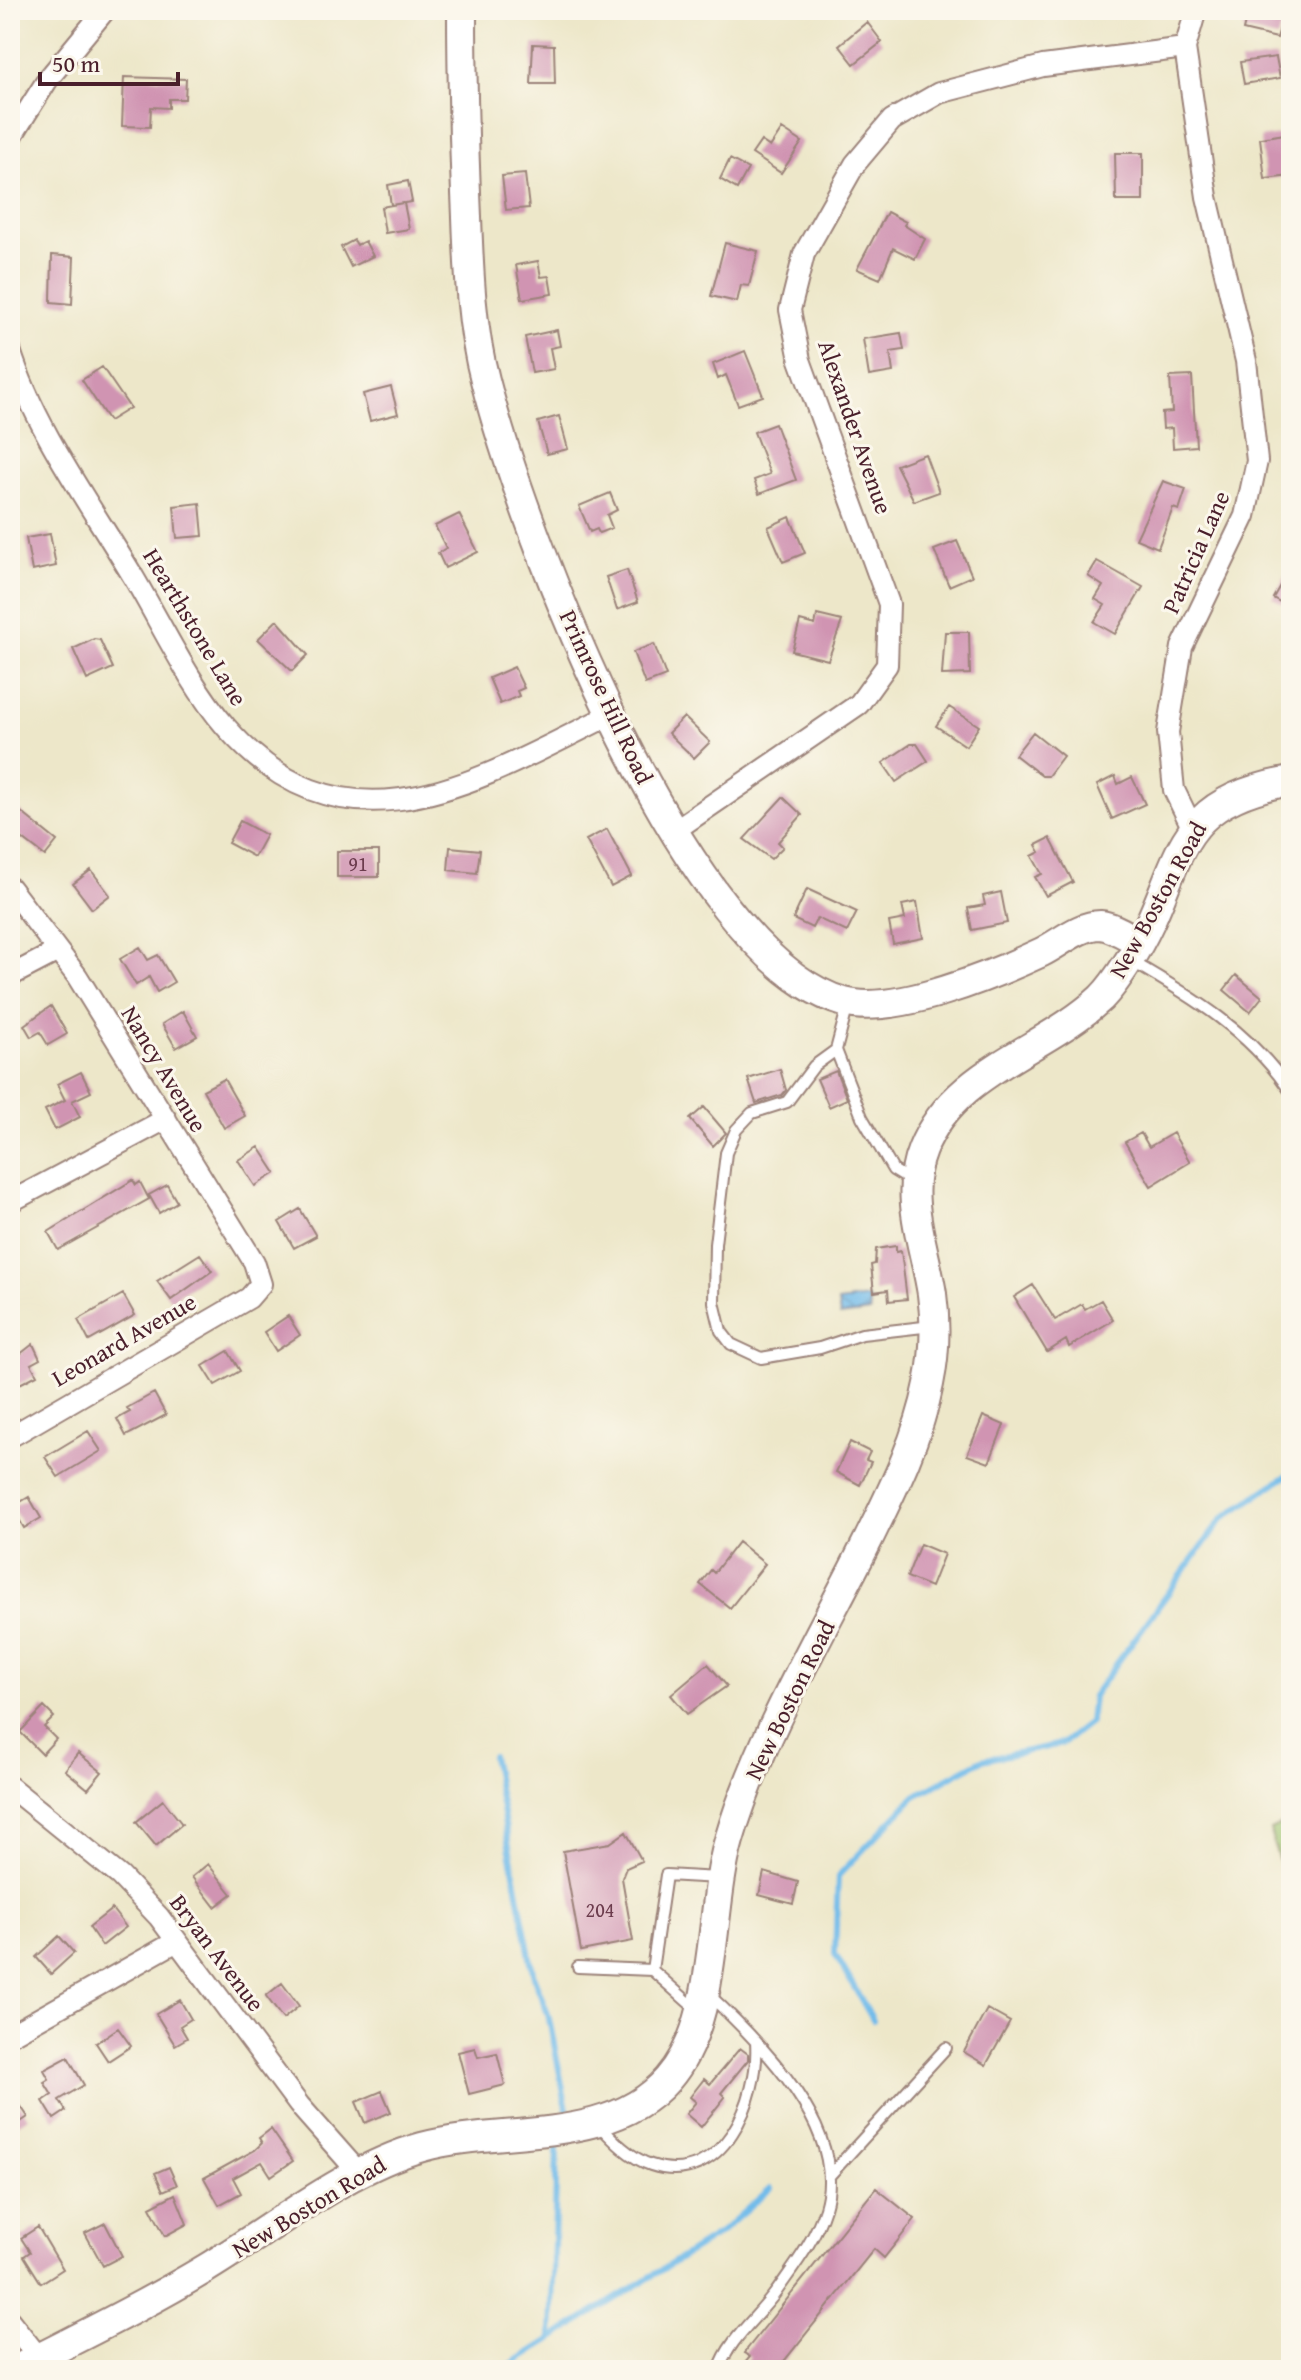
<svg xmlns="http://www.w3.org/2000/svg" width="1301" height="2380" font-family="'Gentium Book Plus',serif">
  <defs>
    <pattern id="cemetery-stones" width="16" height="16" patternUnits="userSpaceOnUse" patternTransform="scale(2)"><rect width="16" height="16" fill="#9dc570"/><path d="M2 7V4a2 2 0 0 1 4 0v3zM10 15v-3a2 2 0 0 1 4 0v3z" fill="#829f5c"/></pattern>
    <pattern id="water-waves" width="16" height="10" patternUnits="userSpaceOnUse" patternTransform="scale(2)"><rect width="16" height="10" fill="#71bbea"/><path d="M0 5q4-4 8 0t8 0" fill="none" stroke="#63a0c9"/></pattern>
  </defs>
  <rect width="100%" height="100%" fill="#fbf7ec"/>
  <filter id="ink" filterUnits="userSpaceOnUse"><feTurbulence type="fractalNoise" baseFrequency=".0125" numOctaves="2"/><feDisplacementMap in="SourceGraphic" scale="16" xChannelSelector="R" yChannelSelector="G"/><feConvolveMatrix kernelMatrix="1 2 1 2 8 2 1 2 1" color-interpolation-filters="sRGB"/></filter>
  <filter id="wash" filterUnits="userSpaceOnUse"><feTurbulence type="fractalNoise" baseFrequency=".006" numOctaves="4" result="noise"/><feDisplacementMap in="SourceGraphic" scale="32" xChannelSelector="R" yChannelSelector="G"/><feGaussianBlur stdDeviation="1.8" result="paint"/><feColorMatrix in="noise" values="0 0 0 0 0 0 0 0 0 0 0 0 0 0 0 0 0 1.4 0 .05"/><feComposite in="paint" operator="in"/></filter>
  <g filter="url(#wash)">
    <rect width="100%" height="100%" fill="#ede7c9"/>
    <!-- cemetery -->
    <path fill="url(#cemetery-stones)" stroke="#74724e" stroke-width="2" d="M1291,1820V1904L1270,1830Z"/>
    <!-- water -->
    <path fill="url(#water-waves)" stroke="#5e6d8a" stroke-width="2" d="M868,1298L870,1312L840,1316L838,1302Z"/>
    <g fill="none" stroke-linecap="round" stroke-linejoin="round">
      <!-- stream -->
      <path stroke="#71bbea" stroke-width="6" d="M492,1756L534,1978L548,2014L567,2109
        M873,2020L835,1954L838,1876L915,1796L982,1760L1062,1744L1090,1722L1093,1696L1223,1518L1291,1473
        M551,2339L719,2234L771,2188
        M502,2370L551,2339L557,2149"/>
    </g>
    <g id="blocks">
      <!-- building -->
      <path fill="#d094b2" d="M1248,10H1274L1272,19L1282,21L1277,38L1243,30Z
        M867,22L882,42L854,64L839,45Z
        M533,44L554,45L555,84H531Z
        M1276,57L1280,78L1244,84L1240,62Z
        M124,77L186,79L185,99H169V108L151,107L150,127L122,126Z
        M782,129L802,142L781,173L752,154L761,141L770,147Z
        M1285,134L1291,176L1265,179L1260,138Z
        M1115,153H1143V201H1116Z
        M730,159L748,169L737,189L720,179Z
        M525,174L529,208L506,210L502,176Z
        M408,181L412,202L404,203L409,229L385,233L381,207L403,203L391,205L388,185Z
        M887,212L906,222L904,225L925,239L915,259L893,248L880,279L857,269Z
        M354,240L357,245L365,241L373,256L351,267L341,247Z
        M725,243L758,251L749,286L741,285L737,302L711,296Z
        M52,255L74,257L72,304L51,302Z
        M538,261L541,277L549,276L552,294L522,299L516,265Z
        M557,330L560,346L550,348L554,369L532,373L525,337Z
        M901,333L904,350L890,352L893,372L869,376L863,339Z
        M745,351L763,396L738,405L726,375L718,379L713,364Z
        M102,367L130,408L109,421L82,380Z
        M1192,376L1196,446L1173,448L1172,428L1163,429L1162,413L1172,412L1170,377Z
        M391,387L398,414L370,421L363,394Z
        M559,416L568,449L547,454L538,422Z
        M775,424L796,480L759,494L754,480L770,474L754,432Z
        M925,454L939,492L914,501L896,465Z
        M1163,481L1186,489L1179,510L1173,508L1158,548L1136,539Z
        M610,493L617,510L607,515L612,528L599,533L597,529L590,532L579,506Z
        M200,503L203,536L177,538L174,506Z
        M459,514L478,552L445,568L438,553L446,548L435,526Z
        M790,517L805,553L783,562L768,527Z
        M50,534L56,566L32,571L26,538Z
        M957,541L972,576L949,586L934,550Z
        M1097,561L1143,587L1115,634L1094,622L1105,605L1095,599L1103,586L1088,576Z
        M1291,566V608L1273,598Z
        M627,570L638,602L617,610L606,577Z
        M817,615L842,621L828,660L792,651L800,621L815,625Z
        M277,620L308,655L292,671L258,639Z
        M945,632H969L970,674L942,675Z
        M94,639L100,640L113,668L87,680L73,649Z
        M654,644L666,676L645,684L633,652Z
        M514,667L524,688L517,691L519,696L500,704L489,678Z
        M949,707L979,726L966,746L936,726Z
        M684,717L710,742L694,758L668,733Z
        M1033,732L1063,756L1048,776H1042L1015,755Z
        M911,744H917L928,761L896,782L883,763Z
        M1115,776L1118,784L1132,777L1145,804L1112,819L1097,785Z
        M783,797L802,815L778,842L783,847L771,859L744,839Z
        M10,803L57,841L45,856L10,829Z
        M240,821L266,835L254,857L228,843Z
        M607,829L632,876L611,887L586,840Z
        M1050,838L1073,882L1046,896L1035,877L1042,874L1032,856L1040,852L1036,845Z
        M450,847L480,850L477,873L448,870Z
        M337,851H379V877H337Z
        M91,870L110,895L92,909L73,884Z
        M807,889L857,912L847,932L817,918L812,928L793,919Z
        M1001,892L1007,923L972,930L968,908L985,905L983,896Z
        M917,902L923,938L893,944L889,922L905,919L902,905Z
        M140,947L148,960L158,955L174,982L157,992L149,977L136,985L120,959Z
        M1236,975L1262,997L1250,1012L1224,990Z
        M51,1006L67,1034L48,1045L40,1032L31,1037L24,1025Z
        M183,1011L197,1036L176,1048L162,1024Z
        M780,1069L786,1090L782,1095L756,1103L748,1079Z
        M836,1071L847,1099L829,1107L817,1079Z
        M81,1072L91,1092L72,1101L80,1117L55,1130L45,1110L65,1100L57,1084Z
        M224,1079L245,1116L224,1128L203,1090Z
        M704,1107L726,1133L713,1146L690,1119Z
        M1141,1133L1149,1147L1173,1133L1190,1162L1151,1186L1125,1142Z
        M259,1147L276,1173L255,1186L238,1160Z
        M133,1180L136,1185L140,1182L149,1199L58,1250L48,1232Z
        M167,1185L177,1202L159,1213L149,1195Z
        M300,1209L316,1236L294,1248L279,1222Z
        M896,1246V1252L901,1251L907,1299L889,1301L888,1290L874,1292L871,1265L875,1264L876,1249Z
        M200,1254L212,1271L171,1300L157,1281Z
        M1033,1285L1055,1320L1082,1304L1085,1309L1101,1300L1113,1320L1069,1347L1066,1340L1047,1352L1014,1297Z
        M123,1294L135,1315L89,1341L78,1320Z
        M288,1316L300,1335L276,1351L264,1332Z
        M33,1344L40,1359L31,1364L37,1375L10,1389V1362Z
        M228,1351L240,1371L215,1385L203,1366Z
        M154,1393L166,1415L126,1436L117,1419L130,1412L127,1408Z
        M983,1416L1004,1425L989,1463L967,1455Z
        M88,1431L101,1451L58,1477L45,1457Z
        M850,1442L870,1452L866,1460L871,1462L860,1485L836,1472Z
        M29,1497L41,1518L24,1528L12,1507Z
        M738,1542L765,1564L730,1608L700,1584L711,1570L714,1573Z
        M920,1544L944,1554L931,1587L907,1577Z
        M708,1664L727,1686L687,1714L671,1695Z
        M44,1707L54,1717L44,1727L56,1739L42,1754L20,1732Z
        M78,1753L102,1772L88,1789L65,1770Z
        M163,1800L182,1824L156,1846L136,1822Z
        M626,1832L642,1861L626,1868L622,1878L633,1941L581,1951L563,1851L610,1843Z
        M208,1864L232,1894L215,1907L192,1877Z
        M764,1872L798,1882L793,1904L759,1895Z
        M112,1909L126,1927L102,1946L89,1927Z
        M59,1936L74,1953L51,1974L36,1957Z
        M282,1983L299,2006L283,2019L266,1996Z
        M180,2000L191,2019L180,2026L187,2038L175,2045L156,2014Z
        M987,2009L1010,2022L986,2065L964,2052Z
        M118,2028L131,2046L108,2061L96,2043Z
        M475,2048L478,2057L497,2053L505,2085L469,2094L458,2052Z
        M740,2048L748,2054V2060L721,2093L725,2097L701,2127L686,2114L696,2102L690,2097L704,2079L710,2084Z
        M68,2057L84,2085L59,2100L66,2111L54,2119L43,2101L52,2095L44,2082L49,2079L44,2070Z
        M10,2090L28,2117L10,2129Z
        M382,2091L391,2112L365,2123L356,2102Z
        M271,2129L293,2161L271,2176L262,2162L233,2178L241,2193L219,2205L204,2178L255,2150L262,2143L259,2138Z
        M169,2167L177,2185L163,2191L155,2173Z
        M876,2188L915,2219L884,2258L874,2249L777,2370H739L750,2357L744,2353Z
        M175,2194L187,2224L165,2236L150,2207Z
        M105,2223L122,2256L103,2266L85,2233Z
        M38,2227L63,2269L41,2283L24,2256L30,2252L21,2238Z"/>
    </g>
  </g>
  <g filter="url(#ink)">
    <use href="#blocks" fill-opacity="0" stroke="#9c837a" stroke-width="2"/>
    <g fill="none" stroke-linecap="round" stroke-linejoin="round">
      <defs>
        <path id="lane" d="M1131,961C1193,997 1250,1031 1291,1092
          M848,1005L836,1050L862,1117L893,1170L911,1181
          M836,1050L814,1066L787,1102L752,1113L736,1130L726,1153L715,1244L714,1302L721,1331L731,1344L761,1358L820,1348L862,1334L932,1326
          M578,1967L652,1970
          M708,1994C760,2042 849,2130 825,2208C815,2240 795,2265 776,2292C758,2317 728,2340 719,2370
          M697,2010L652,1970L666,1875L718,1878
          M598,2124C613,2140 630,2158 651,2165C723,2189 760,2098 756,2042
          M830,2175L946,2048"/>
        <path id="street" d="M10,139L48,79L105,10
          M10,350C34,428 92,507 134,578C163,627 189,684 226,727C346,865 481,779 610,715
          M1193,829L1174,790L1168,732L1182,647L1245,516L1257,461L1246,361L1207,197L1185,48L1196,10
          M675,830L859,704L887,665L889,604L800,360L790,310L804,254L855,164L892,120L939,93L1043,66L1185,48
          M10,888L77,976L254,1262L261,1284L249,1298L10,1437
          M10,976L58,951
          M10,1202L166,1119
          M10,1787L120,1876L159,1917L299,2105L359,2173
          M10,2035L177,1941
          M10,2321L39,2358"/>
        <path id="secondary" d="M462,10C462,79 464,148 467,217C469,272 471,327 485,380C523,531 685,958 844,1002C895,1016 995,974 1042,952C1060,943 1080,925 1100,925C1113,926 1127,936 1139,942
          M15,2370C79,2337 144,2306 205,2269C273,2228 347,2168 422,2147C501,2125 609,2147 668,2079C719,2021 708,1912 729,1840C758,1740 820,1636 867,1542C892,1491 918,1440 929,1384C935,1355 936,1323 932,1294C925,1247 903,1197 922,1150C954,1070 1043,1052 1101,998C1111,988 1121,973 1128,962C1187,872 1161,803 1291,781"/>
      </defs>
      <!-- lane casing -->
      <use href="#lane" stroke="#9c837a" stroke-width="14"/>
      <!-- street casing -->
      <use href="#street" stroke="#9c837a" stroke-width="24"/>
      <!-- secondary casing -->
      <use href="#secondary" stroke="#9c837a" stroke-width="32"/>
      <!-- lane -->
      <use href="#lane" stroke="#fff" stroke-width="10"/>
      <!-- street -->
      <use href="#street" stroke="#fff" stroke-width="20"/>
      <!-- secondary -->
      <use href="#secondary" stroke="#fff" stroke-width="28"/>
    </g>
  </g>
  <g text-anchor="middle" stroke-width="6" stroke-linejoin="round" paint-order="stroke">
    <!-- number labels -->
    <g font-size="20" fill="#6c3c4d">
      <text x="358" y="871">91</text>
      <text x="600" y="1917">204</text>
    </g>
    <!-- street labels -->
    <g font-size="24" fill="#4a1f2b" stroke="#fbf7ec">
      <text transform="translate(855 427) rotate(71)" y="8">Alexander Avenue</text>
      <text transform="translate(1196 552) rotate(-66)" y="8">Patricia Lane</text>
      <text transform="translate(195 627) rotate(59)" y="8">Hearthstone Lane</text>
      <text transform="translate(606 697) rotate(65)" y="8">Primrose Hill Road</text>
      <text transform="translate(1158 900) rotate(-61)" y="8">New Boston Road</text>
      <text transform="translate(164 1069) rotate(59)" y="8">Nancy Avenue</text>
      <text transform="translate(124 1340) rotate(-30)" y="8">Leonard Avenue</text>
      <text transform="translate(790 1700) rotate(-64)" y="8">New Boston Road</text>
      <text transform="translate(217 1953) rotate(53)" y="8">Bryan Avenue</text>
      <text transform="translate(309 2207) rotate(-31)" y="8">New Boston Road</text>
    </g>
  </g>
  <!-- margin -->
  <rect width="1301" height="2380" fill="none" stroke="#fbf7ec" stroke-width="40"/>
  <!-- scale -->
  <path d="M40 72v12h138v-12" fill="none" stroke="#4a1f2b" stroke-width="4"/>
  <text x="52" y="72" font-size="24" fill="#4a1f2b" stroke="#fbf7ec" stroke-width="6" paint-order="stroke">50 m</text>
</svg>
